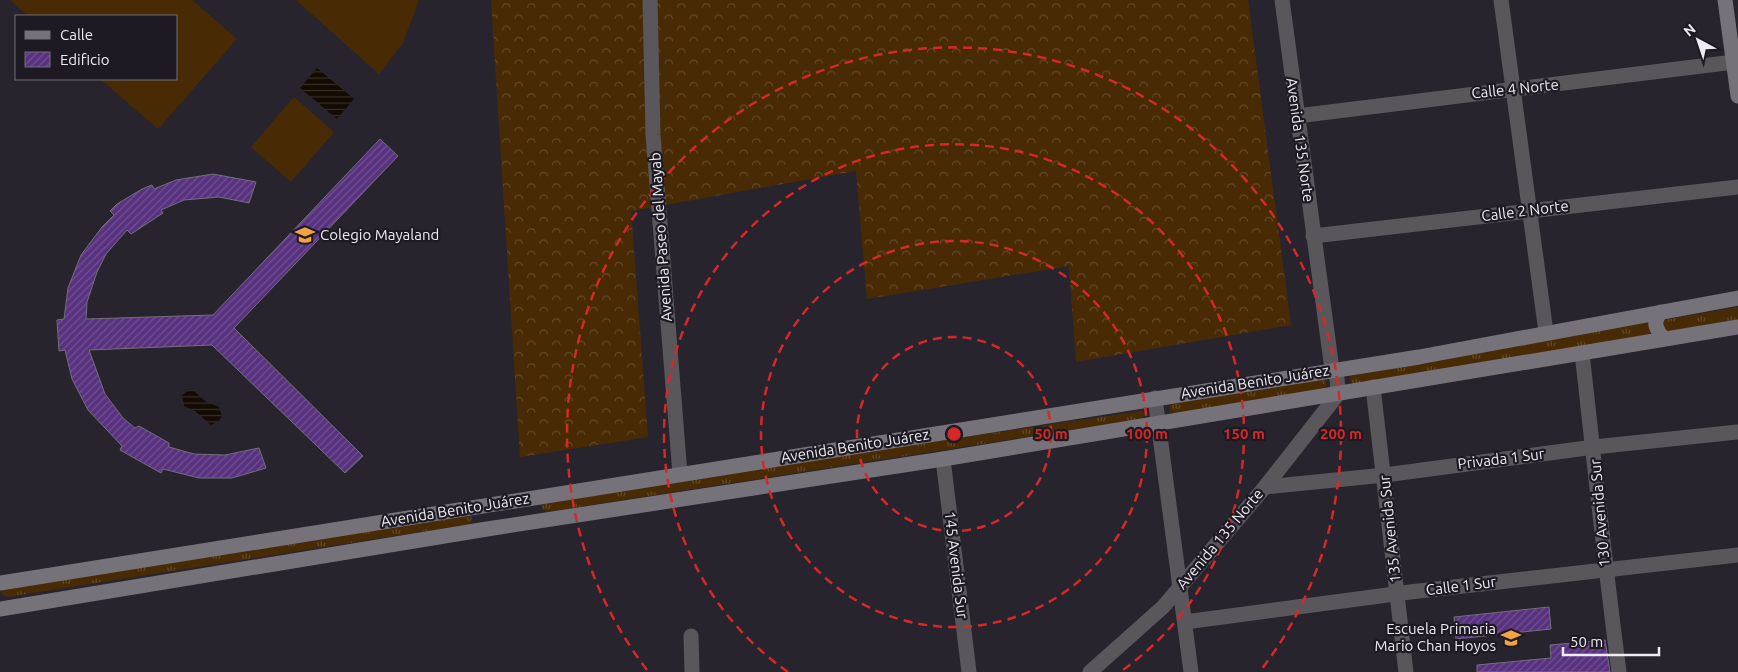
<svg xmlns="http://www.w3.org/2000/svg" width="1738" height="672" font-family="Ubuntu,sans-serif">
  <defs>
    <pattern id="grass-tufts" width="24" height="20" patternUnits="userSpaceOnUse" patternTransform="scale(1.25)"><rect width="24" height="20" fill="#482b04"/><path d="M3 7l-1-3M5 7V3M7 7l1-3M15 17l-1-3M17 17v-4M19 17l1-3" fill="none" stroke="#634a29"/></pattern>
    <pattern id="forest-crowns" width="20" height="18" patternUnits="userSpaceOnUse" patternTransform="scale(1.25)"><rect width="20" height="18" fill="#482b04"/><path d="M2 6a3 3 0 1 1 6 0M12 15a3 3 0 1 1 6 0" fill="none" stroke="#634a29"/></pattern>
    <pattern id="water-rules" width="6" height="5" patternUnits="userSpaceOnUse" patternTransform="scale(1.25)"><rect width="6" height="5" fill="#130a02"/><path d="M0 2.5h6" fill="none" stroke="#362e27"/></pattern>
    <pattern id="building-hatch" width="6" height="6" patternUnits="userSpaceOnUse" patternTransform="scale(1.25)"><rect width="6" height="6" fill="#58327f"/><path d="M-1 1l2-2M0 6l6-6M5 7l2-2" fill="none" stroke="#705092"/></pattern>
  </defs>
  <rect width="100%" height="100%" fill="#28242d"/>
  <!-- grass -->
  <path fill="url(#grass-tufts)" d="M1738,307V319L1666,332L1661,326L1664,320Z
    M1649,322L1650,335L1353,385L1350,380V374Z
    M1321,377L1325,380L1327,386L1318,392L1177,414L1169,411L1171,402Z
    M1141,411L1145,413L1142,419L546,512L541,507L545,503L845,455Z
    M469,516L472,518L470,524L7,597L3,595L1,591L5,589Z"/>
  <!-- forest -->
  <path fill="url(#forest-crowns)" d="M491,0H1248L1291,325L1076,362L1069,266L867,299L856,171L631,211L648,437L520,457Z"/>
  <!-- garden -->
  <path fill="#482b04" d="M12,0H192L237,39L158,129L100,79H176V16H28L11,1Z
    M296,0H419L403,43L379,74Z
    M294,97L334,132L291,182L251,147Z"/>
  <!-- water -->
  <path fill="url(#water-rules)" d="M317,68L354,99L337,119L300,88Z
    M192,389L205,401L219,407L222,416L219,421L211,425L195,411L184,406L182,395Z"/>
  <!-- building -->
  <path fill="url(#building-hatch)" stroke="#736f7a" d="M380,139L398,156L234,328L363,456L345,473L212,345L89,350L105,394L123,418L135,428L139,426L169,443V447L194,454L225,455L259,448L266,468L232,478H199L163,469L161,473L120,450L122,446L88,410L72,379L65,350L59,351L57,320L64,319L68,288L81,255L102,227L114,215L110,211L117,204L142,189L152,185L154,189L176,180L213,174L256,182L249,203L219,197L184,200L161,210L163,213L131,234L127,230L106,254L97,272L87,302L86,319L213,315Z
    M1549,607L1551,629L1456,639L1454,617Z
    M1605,640L1610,672H1477V665L1551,658L1550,645Z"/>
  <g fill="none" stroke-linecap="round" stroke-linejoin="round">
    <!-- street -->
    <path stroke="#59575c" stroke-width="15" d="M650,0L653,135L680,474
      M1501,0L1546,332
      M1297,116L1734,62
      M1313,236L1738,187
      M1582,353C1594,460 1605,566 1619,672
      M1373,387L1406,672
      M1155,398L1191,672
      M943,459L969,672
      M1265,487L1385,475L1594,447L1738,432
      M1185,622L1410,592L1738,555
      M691,636L692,672
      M1090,672L1163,607L1265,487L1338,394L1337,378L1332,369L1282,0"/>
    <!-- secondary -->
    <path stroke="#75727a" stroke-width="15" d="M1725,0L1738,96
      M1661,312C1652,323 1656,328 1663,339
      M0,583L1419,357L1738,298
      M0,609L487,529L943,459L1738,327"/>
  </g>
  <!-- distance rings -->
  <g fill="none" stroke="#d62828" stroke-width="2.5" stroke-dasharray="9 6">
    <circle cx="954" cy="434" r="97"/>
    <circle cx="954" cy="434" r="193"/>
    <path d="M788 672A290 290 0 1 1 1120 672"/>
    <path d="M647 670A387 387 0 1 1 1261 670"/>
  </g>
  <!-- icons -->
  <defs>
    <symbol id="school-bare" viewBox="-9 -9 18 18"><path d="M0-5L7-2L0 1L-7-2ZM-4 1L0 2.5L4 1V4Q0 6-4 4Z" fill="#f3a442" stroke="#1e1a23" stroke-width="2.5" paint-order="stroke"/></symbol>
  </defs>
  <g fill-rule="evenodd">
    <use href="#school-bare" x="291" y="221" width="28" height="28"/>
    <use href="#school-bare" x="1497" y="624" width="28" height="28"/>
  </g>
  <g text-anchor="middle" stroke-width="4.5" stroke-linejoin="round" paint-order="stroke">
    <!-- street labels -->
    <g font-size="15" fill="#eeecf2" stroke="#1e1a23">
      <text transform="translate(1515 89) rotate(-6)" y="5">Calle 4 Norte</text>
      <text transform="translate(1300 140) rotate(82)" y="5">Avenida 135 Norte</text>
      <text transform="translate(1525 211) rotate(-7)" y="5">Calle 2 Norte</text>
      <text transform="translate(661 237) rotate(-94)" y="5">Avenida Paseo del Mayab</text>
      <text transform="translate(1255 382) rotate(-9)" y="5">Avenida Benito Juárez</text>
      <text transform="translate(855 446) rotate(-9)" y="5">Avenida Benito Juárez</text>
      <text transform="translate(1501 459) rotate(-7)" y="5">Privada 1 Sur</text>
      <text transform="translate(455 510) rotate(-9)" y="5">Avenida Benito Juárez</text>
      <text transform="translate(1600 513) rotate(-95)" y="5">130 Avenida Sur</text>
      <text transform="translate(1390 529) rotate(-96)" y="5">135 Avenida Sur</text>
      <text transform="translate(1220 539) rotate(-50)" y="5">Avenida 135 Norte</text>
      <text transform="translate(956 565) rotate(83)" y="5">145 Avenida Sur</text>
      <text transform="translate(1461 586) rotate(-7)" y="5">Calle 1 Sur</text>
    </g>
    <!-- poi labels -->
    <g font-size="15" fill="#eeecf2" stroke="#1e1a23" text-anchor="start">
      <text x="320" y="240">Colegio Mayaland</text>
      <text x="1496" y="634" text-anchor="end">Escuela Primaria<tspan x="1496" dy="17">Mario Chan Hoyos</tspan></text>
    </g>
  </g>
  <circle cx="954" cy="434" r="8" fill="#d62828" stroke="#1e1a23" stroke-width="2.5"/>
  <g font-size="15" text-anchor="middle" font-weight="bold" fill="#d62828" stroke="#1e1a23" stroke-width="4.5" stroke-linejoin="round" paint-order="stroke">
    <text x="1051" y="439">50 m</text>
    <text x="1147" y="439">100 m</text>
    <text x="1244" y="439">150 m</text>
    <text x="1341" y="439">200 m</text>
  </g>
  <!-- legend -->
  <rect x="15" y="15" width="162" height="65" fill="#1e1a23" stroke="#716e76"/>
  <rect x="25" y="31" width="25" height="8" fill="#75727a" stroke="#716e76"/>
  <text x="60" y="40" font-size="15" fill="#eeecf2">Calle</text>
  <rect x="25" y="52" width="25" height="15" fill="url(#building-hatch)" stroke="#716e76"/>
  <text x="60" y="65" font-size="15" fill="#eeecf2">Edificio</text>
  <!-- north arrow -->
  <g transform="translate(1698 40) rotate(320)" stroke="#1e1a23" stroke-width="4" paint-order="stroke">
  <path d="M0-4L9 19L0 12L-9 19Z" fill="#eeecf2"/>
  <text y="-8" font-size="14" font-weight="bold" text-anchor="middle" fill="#eeecf2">N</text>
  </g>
  <!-- scale -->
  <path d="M1563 647v8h96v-8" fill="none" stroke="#eeecf2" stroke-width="2.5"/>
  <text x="1570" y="647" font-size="15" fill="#eeecf2" stroke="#1e1a23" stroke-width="4" paint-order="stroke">50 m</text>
</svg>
